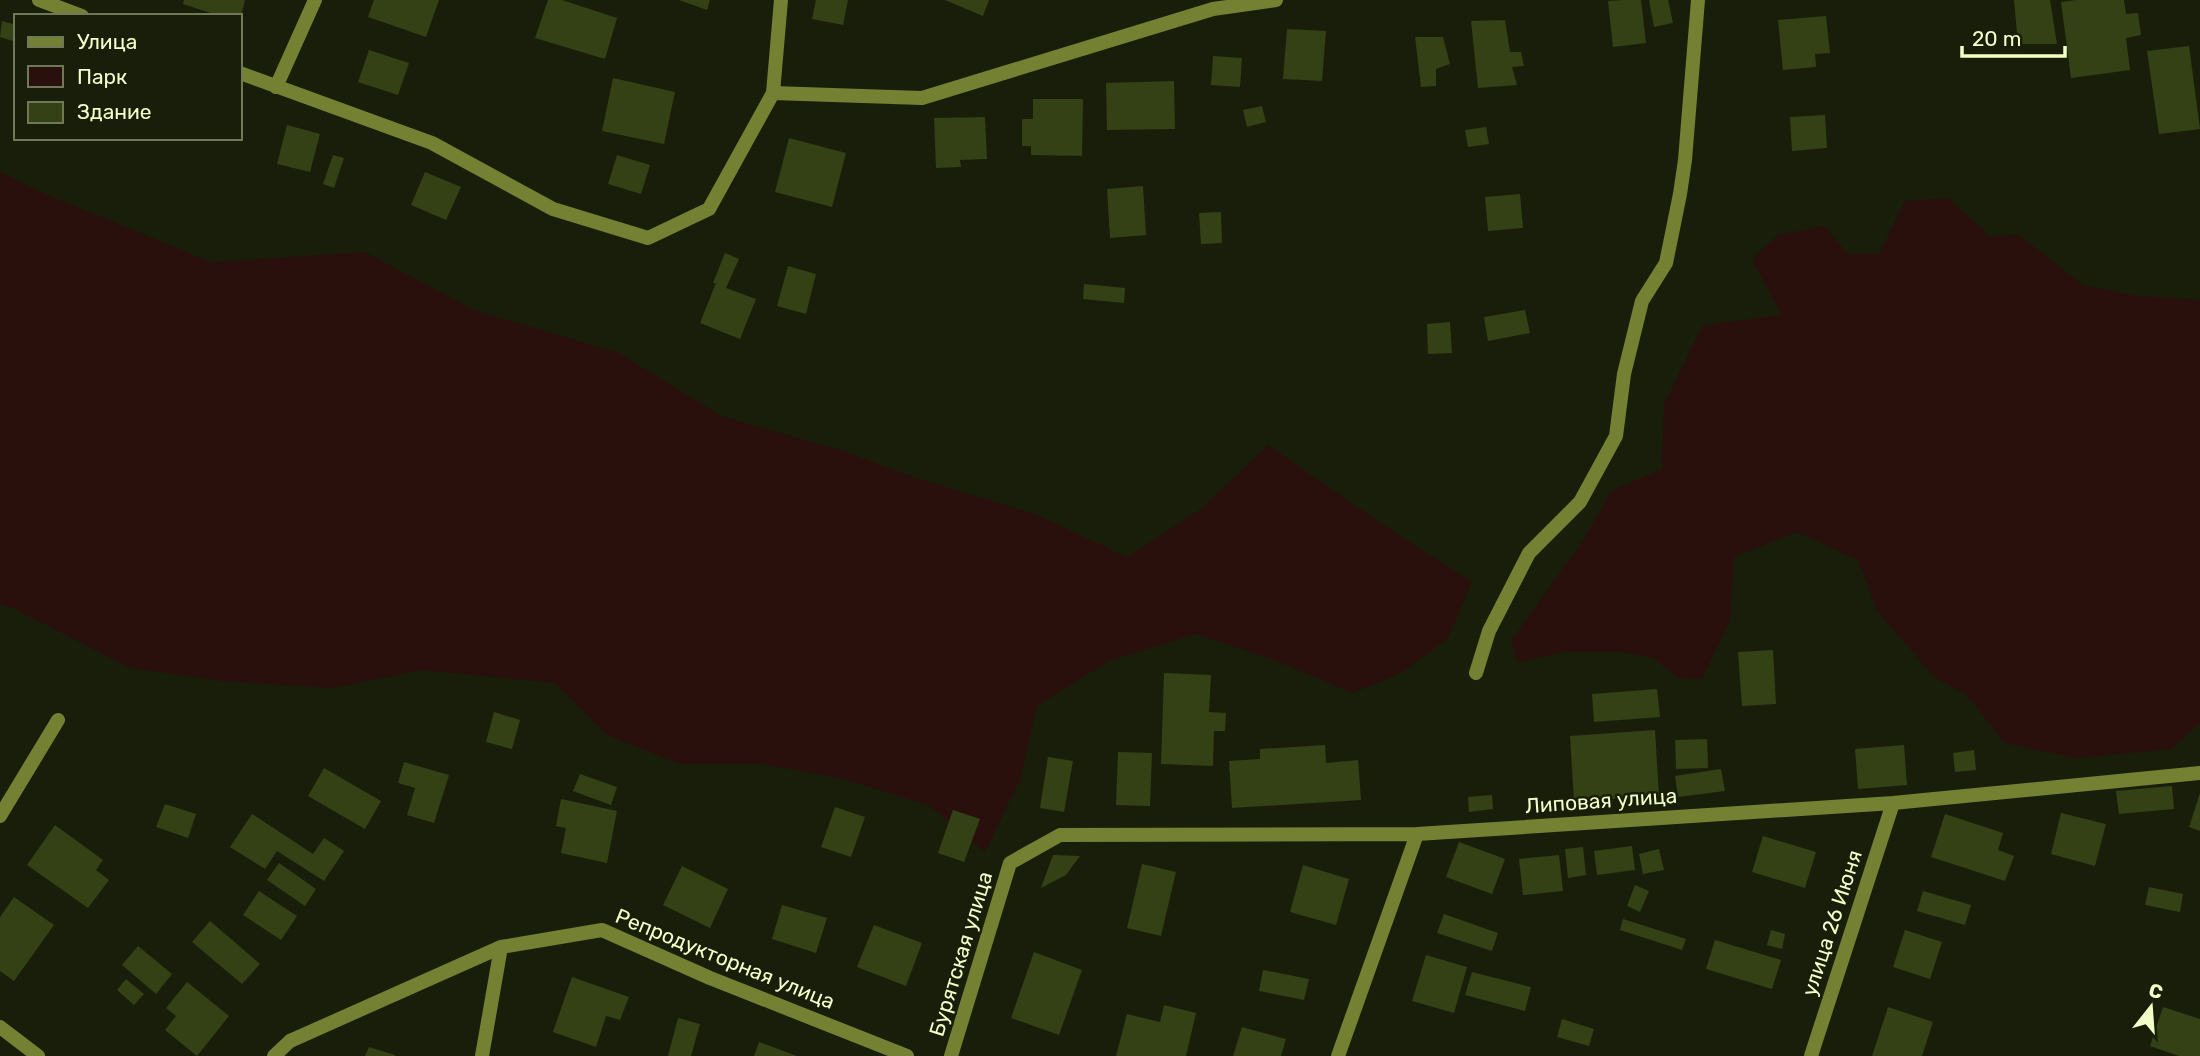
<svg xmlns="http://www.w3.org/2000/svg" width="2200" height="1056" font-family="Rubik,sans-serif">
  <rect width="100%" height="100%" fill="#191e0b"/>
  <!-- green -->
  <path fill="#29100d" d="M0,172L48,195L211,262L365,252L474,310L619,353L721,416L843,451L916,478L1035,514L1127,557L1201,509L1268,445L1382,524L1472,582L1448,638L1401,673L1353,693L1269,658L1196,634L1109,661L1037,706L1020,780L985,852L928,805L843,779L763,764H681L607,735L555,683L422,670L333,688L222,681L130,668L17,610L0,604Z
    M1948,198L1990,236L2019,235L2083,285L2137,296L2200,300V723L2172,749L2076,758L2005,743L1966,694L1935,678L1877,611L1858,560L1797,532L1734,557L1730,620L1702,679L1678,678L1653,658L1624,652H1564L1518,663L1511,641L1584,539L1612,490L1662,469L1664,404L1703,325L1782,315L1752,259L1778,235L1824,226L1848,254H1879L1905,201Z"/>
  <!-- building -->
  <path fill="#334115" d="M184,0H245L241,16H220L183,4Z
    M374,0H439L426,37L368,17Z
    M548,0H562L617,18L605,59L535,38Z
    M679,0H710L707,10Z
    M816,0H848L843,25L812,19Z
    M945,0H989L983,16Z
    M1622,0H1641L1646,43L1613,47L1608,1Z
    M1649,0H1668L1673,23L1654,27Z
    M2014,0H2050L2057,44H2018Z
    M2076,0H2124L2126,14L2138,13L2141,35L2126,38L2130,70L2071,78L2061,2Z
    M1826,16L1830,53L1815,54L1816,67L1783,70L1778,20Z
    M1505,20L1510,52H1521L1524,66L1512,67L1517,85L1478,88L1471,21Z
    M2,21L16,25V42L0,37Z
    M1287,29L1326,31L1322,81L1283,79Z
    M1415,37H1443L1450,64L1436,69V86L1421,87Z
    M2189,46L2200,129L2159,134L2147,51Z
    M369,50L409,63L398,95L358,82Z
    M1213,56L1242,58L1240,87L1211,85Z
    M613,78L675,92L664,144L602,131Z
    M1174,81L1175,129L1107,130L1106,83Z
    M1033,99H1083L1082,156L1031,155V146H1022V119H1033Z
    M1262,106L1266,122L1247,127L1243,110Z
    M1825,115L1827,148L1792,151L1790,117Z
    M985,117L987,159L960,160L961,167L936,168L934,118Z
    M287,125L320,134L310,172L277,164Z
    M1486,127L1489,144L1468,147L1465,130Z
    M789,138L846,153L832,207L775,192Z
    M333,155L344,158L334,188L323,184Z
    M617,155L650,165L641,194L608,184Z
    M425,172L461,187L446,220L411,205Z
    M1143,186L1146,235L1110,238L1107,189Z
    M1520,194L1523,228L1488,231L1485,197Z
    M1221,212L1222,243L1201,244L1199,213Z
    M725,253L739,259L726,288L756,299L740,339L700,323L716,283H713Z
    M788,266L816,274L806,314L777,306Z
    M1084,284L1125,288L1124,303L1083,299Z
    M1525,310L1530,333L1488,341L1484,317Z
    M1450,322L1452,353L1428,354L1427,324Z
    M1773,650L1776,704L1742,706L1738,652Z
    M1164,673L1211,675L1209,712L1226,713L1225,731H1214L1213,766L1161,764Z
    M1657,689L1660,717L1594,722L1592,694Z
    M494,712L520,720L512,749L486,742Z
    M1655,730L1659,796L1574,801L1570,736Z
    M1707,739L1708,768L1676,769L1675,740Z
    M1325,745L1326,763L1358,760L1361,800L1232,808L1229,761L1260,759V749Z
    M1904,745L1907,785L1858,789L1855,749Z
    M1974,750L1976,770L1955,772L1953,753Z
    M1118,752L1152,753L1150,806L1116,805Z
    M1048,757L1073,761L1064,812L1040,808Z
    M404,762L449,775L434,823L407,815L415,788L398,783Z
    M324,768L381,801L365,829L308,796Z
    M1721,769L1725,791L1678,797L1675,776Z
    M580,774L617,787L611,805L573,791Z
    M2172,786L2174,809L2119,814L2116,791Z
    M2200,793V831L2189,827Z
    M1492,795L1493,809L1469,812L1468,797Z
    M561,799L617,811L607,863L561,853L566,828L556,826Z
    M165,804L196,814L188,838L156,827Z
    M835,807L865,817L851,857L821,847Z
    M953,810L980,819L964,862L938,853Z
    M2061,813L2106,824L2095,866L2051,854Z
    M252,814L313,854L324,838L344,851L324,881L277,851L265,869L230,847Z
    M1945,814L2003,833L1998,850L2014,856L2005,881L1931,857Z
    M55,825L103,860L96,870L109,880L88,908L27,865Z
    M1763,836L1816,852L1805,888L1752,872Z
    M1459,842L1505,859L1492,894L1446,877Z
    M1632,846L1635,870L1597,875L1594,851Z
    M1583,847L1586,875L1568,878L1565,849Z
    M1659,849L1664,870L1643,874L1639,854Z
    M1053,855L1080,856L1066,875L1041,888Z
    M1559,855L1563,891L1523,895L1519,859Z
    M279,863L316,889L305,906L267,880Z
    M1142,864L1176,872L1161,936L1127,928Z
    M1303,865L1349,879L1336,925L1290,912Z
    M682,866L728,889L710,928L663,905Z
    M1635,885L1649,891L1640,912L1627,906Z
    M2149,887L2183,894L2180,912L2145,905Z
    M259,891L297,916L281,940L243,915Z
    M1923,891L1971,905L1965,925L1917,911Z
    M14,897L54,925L14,981L0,971V917Z
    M782,905L827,918L816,953L772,939Z
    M1444,914L1498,933L1492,951L1437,933Z
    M1623,919L1686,939L1682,950L1620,930Z
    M210,921L260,964L242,984L192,942Z
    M874,925L922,943L906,986L857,967Z
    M1771,930L1785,934L1782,949L1767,945Z
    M1905,930L1942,942L1930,979L1893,967Z
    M1715,940L1781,960L1772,989L1706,969Z
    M138,946L172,974L156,994L122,965Z
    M1034,952L1082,970L1059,1035L1011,1018Z
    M1426,955L1467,967L1454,1013L1412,1001Z
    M1263,970L1309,979L1304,1000L1259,991Z
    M1472,972L1531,987L1525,1011L1465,995Z
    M572,977L629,997L620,1020L606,1016L596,1047L553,1032Z
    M126,979L144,994L134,1005L117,990Z
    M187,982L229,1016L197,1056L165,1030L176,1016L166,1008Z
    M1164,1005L1196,1013L1186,1056H1116L1127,1014L1160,1022Z
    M1888,1007L1933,1022L1922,1056H1872Z
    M2163,1007L2200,1019V1056H2179L2150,1046Z
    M678,1018L700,1024L691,1056H668Z
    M1562,1019L1594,1029L1589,1046L1557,1037Z
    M1242,1027L1286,1039L1281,1056H1233Z
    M759,1042L797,1056H754Z
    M369,1047L395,1055V1056H365Z"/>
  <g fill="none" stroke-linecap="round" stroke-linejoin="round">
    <!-- minor -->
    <path stroke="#748132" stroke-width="14" d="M39,0L82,16
      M240,73L432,143L553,209L648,238L709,209L773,93L781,0
      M276,87L315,0
      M773,93L922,98L1213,9L1276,0
      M1476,673L1489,631L1529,553L1580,502L1616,436L1624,374L1642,301L1666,263L1680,194L1685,160L1698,0
      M0,816L58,720
      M0,1027L38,1056
      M274,1056L290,1041L501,947L602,930L710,978L907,1056
      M482,1056L501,947
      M951,1056L1010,863L1060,835L1417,834L1893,803L2200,773
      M1338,1056L1417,834
      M1811,1056L1893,803"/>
  </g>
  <g text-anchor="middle" stroke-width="5" stroke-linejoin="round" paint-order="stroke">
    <!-- street labels -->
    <g font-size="21" fill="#f2ffc8" stroke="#191e0b">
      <text transform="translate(1601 801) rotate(-4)" y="7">Липовая улица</text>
      <text transform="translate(1832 923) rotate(-72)" y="7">улица 26 Июня</text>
      <text transform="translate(961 954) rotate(-73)" y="7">Бурятская улица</text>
      <text transform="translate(725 959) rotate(22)" y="7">Репродукторная улица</text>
    </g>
  </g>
  <!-- legend -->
  <rect x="14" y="14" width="228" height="126" fill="#191e0b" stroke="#707857" stroke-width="2"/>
  <rect x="28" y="37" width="35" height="10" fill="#748132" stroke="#707857" stroke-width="2"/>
  <text x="77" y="49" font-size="21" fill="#f2ffc8">Улица</text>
  <rect x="28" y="66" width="35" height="21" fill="#29100d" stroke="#707857" stroke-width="2"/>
  <text x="77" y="84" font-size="21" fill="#f2ffc8">Парк</text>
  <rect x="28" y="102" width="35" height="21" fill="#334115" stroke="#707857" stroke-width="2"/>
  <text x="77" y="119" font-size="21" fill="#f2ffc8">Здание</text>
  <!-- north arrow -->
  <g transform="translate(2151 1007) rotate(17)" stroke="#191e0b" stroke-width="5" paint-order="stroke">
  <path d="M0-5L12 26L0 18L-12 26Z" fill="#f2ffc8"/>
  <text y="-10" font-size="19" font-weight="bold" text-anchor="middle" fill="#f2ffc8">С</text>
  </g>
  <!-- scale -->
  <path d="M1962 46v10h103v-10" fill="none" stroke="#f2ffc8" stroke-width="3.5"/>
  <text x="1972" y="46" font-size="21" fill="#f2ffc8" stroke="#191e0b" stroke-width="5" paint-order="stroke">20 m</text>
</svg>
